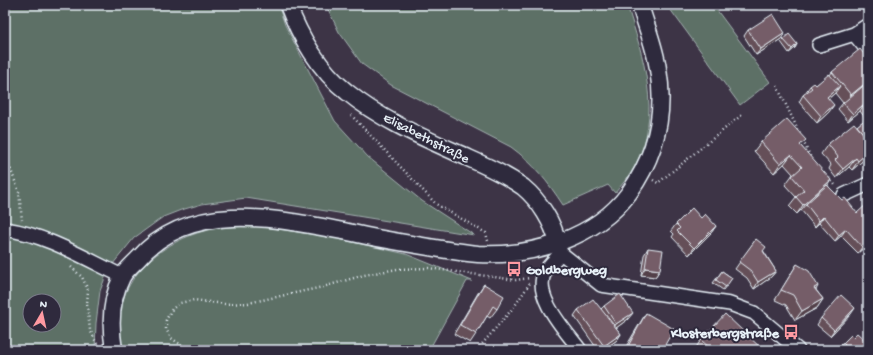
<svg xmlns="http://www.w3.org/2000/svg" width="873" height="355" font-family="'Gochi Hand',sans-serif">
  <rect width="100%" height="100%" fill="#3d3446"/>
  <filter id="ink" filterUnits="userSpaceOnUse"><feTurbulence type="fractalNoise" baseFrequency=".025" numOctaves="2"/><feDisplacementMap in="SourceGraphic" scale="8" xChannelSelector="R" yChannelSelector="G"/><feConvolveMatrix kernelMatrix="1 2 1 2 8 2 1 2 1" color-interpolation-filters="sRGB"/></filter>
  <g filter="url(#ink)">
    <!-- green -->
    <path fill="#5d6f66" stroke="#a2b0af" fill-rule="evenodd" d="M5,5H278L285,25L335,121L368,157L422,201L474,235L246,198L202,204L181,210L163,217L134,238L108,270L100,291L96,323L95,350H5ZM30,301H54V325H30Z
      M326,5H627C643,56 663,115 635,166C630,176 622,184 615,193L608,185L563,205C548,182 533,163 511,147L391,85L362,64L339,32Z
      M667,5H713L770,82L740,105Z
      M260,226L335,238L406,254L472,281H467L429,350H123C104,290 154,243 208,230C225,226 242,227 260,226Z"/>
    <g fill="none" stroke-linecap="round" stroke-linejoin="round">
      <defs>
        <path id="minor" d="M854,34L868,51
          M819,45L854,34L868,25
          M844,195L868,184
          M5,229C47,235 84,258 122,276
          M558,243L561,253L601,285L730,304L754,313L798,350
          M561,253C556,259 548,265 545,272C532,296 566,331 580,350"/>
        <path id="tertiary" d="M288,5C300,37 320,71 347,92C381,120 424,138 464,156C484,165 505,174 523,187C540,201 553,223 558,243
          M114,350C110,326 110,300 122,277C125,271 133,264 138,259C190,198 280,219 348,232C379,239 410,244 441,249C453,251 466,253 478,254C532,257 596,238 629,193C656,155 666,115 658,69C655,47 646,26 640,5"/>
      </defs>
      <!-- minor casing -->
      <use href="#minor" stroke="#e8f1f8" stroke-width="16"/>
      <!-- tertiary casing -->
      <use href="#tertiary" stroke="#e8f1f8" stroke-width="19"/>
      <!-- path -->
      <path stroke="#e8f1f8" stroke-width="2.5" stroke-dasharray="1 3" stroke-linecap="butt" d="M777,86L800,134
        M351,115L436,204L486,233L488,241
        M803,141L811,158
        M5,154L19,192L22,220
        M829,178L836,186
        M653,180L658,183L743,114
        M71,267L82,277L88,290L87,304L90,330L98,346
        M189,350L171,338L166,329V320L172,309L180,303L194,300L225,304L248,303L323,287L364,275L397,269L428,268L516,280L530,278
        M477,350L514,307L530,283"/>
      <!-- minor -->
      <use href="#minor" stroke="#2f2a3d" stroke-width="13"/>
      <!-- tertiary -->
      <use href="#tertiary" stroke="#2f2a3d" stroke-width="16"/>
    </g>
    <!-- wall -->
    <path fill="#655059" stroke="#e8f1f8" d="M748,30L781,39L756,55L744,36Z
      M783,39L797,44L795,48L789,53L781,42Z
      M868,59V155L867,157L852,170L849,167L836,178L829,169L831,165L821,154L828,144L857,126L866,119L860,111L848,121L838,109L843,103L835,93L828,99L829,112L817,123L799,102L803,95L806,93H805L810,86L816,85L830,75L832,72Z
      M761,142L801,146L868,244L858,253L841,236L835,241L819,223L815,227L801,210L797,214L789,206L796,197L785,185L793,174L784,164L774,173L754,151Z
      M701,218L716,226L711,233L689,255L672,237L674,234L671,231L676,224Z
      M756,239L776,271L771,277L754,289L747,278L735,269Z
      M648,248L660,270L655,277L641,275L644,255Z
      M797,264L818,286L816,290L823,299L817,308L795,320L786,305L775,300Z
      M722,271L732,278L723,290L713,283Z
      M484,284L497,309L490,318L487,316L476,334L470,343L454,334L478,293Z
      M604,306L628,319L616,328L621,334L617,340L603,350H598L574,316L578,310L601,309Z
      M646,313L662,350H624L640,323Z
      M851,314L830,336L817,325L821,318Z
      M701,340L763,350H696L695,349Z
      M843,343L868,350H838Z"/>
    <!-- shaded-wall -->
    <path fill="#524149" stroke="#e8f1f8" d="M785,33L781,39L756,55L761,49Z
      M797,44L795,48L789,53L792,49Z
      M868,81V85L845,104L851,95Z
      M840,86L835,93L822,104L827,97Z
      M864,104L860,111L848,121L853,114Z
      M834,105L829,112L817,123L821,116Z
      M868,152V155L867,157L852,170L858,161Z
      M791,155L784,164L774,173L780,164Z
      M856,158L849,167L836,178L843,169Z
      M831,180L825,190L806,204L801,210L797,214L803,205Z
      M824,216L819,223L815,227L819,221Z
      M716,226L711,233L689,255L694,248Z
      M846,229L841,236L835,241L839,235Z
      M868,241V244L858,253L862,247Z
      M645,268L660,270L655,277L641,275Z
      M776,271L771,277L754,289L758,282Z
      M823,299L817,308L795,320L802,311Z
      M855,308L851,314L830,336L834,330Z
      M633,313L628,319L612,331L616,324Z
      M621,334L617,340L603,350H601L604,346Z"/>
    <!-- building -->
    <path fill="#755d68" stroke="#e8f1f8" d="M773,14L785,33L761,49L748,30Z
      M789,34L797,44L792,49L783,39Z
      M860,49L868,59V81L851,95L832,72Z
      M829,74L840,86L827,97L834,105L821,116L803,95L812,88L810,86L814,83L816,85Z
      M868,82V109L864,104L853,114L843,103Z
      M868,117V139L857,126Z
      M787,119L806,140L800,145L831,180L803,205L796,197L804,190L792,176L802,167L791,155L780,164L761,142Z
      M854,123L868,139V152L858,161L856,158L843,169L835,160L838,157L828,144Z
      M827,185L842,200L845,198L857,213L868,203V241L862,247L846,229L839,235L824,216L819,221L806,204Z
      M692,208L701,218L705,214L716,226L694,248L677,231L680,228L676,224Z
      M756,239L766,247L763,251L776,271L758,282L751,271L739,262Z
      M648,248L663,250L660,270L645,268Z
      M797,264L809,271L818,286L814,288L823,299L802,311L793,295L781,290Z
      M722,271L732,278L726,287L716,280Z
      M484,284L504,296L497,309L493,306L476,334L460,325Z
      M620,294L633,313L616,324L604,306Z
      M841,295L855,308L834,330L821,318Z
      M593,299L621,334L604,346L578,310Z
      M646,313L674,329L662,350H626Z
      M725,314L763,350H712L701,340Z
      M857,333L868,343V349L867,350H841L845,345L843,343L851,335L853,337Z"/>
  </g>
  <!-- icons -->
  <defs>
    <symbol id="bus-bare" viewBox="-9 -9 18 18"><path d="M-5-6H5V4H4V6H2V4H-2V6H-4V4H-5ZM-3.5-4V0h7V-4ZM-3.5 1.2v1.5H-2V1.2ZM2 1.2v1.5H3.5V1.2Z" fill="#ff9aa2" stroke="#2f2a3d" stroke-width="2.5" paint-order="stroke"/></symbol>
  </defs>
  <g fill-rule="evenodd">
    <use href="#bus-bare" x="503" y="258" width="22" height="22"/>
    <use href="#bus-bare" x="780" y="321" width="22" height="22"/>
  </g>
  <g text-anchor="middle" stroke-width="4" stroke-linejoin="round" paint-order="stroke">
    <!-- street labels -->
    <g font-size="14" fill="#e8f1f8" stroke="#2f2a3d">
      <text transform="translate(427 137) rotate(27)" y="5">Elisabethstraße</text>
    </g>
    <!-- poi labels -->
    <g font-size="14" font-weight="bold" fill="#e8f1f8" stroke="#2f2a3d" text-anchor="start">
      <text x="526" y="274">Goldbergweg</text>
      <text x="779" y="337" text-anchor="end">Klosterbergstraße</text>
    </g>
  </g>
  <!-- margin -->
  <rect width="873" height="355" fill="none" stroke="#2f2a3d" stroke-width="20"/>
  <rect x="10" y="10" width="853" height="335" fill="none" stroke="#e8f1f8" stroke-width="1.5" filter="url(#ink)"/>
  <!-- north arrow -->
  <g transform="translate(42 313) rotate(9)"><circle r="19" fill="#2f2a3d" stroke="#797a88"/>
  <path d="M0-3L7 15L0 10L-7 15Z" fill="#ff9aa2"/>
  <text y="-6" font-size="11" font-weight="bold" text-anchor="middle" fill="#e8f1f8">N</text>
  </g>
</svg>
